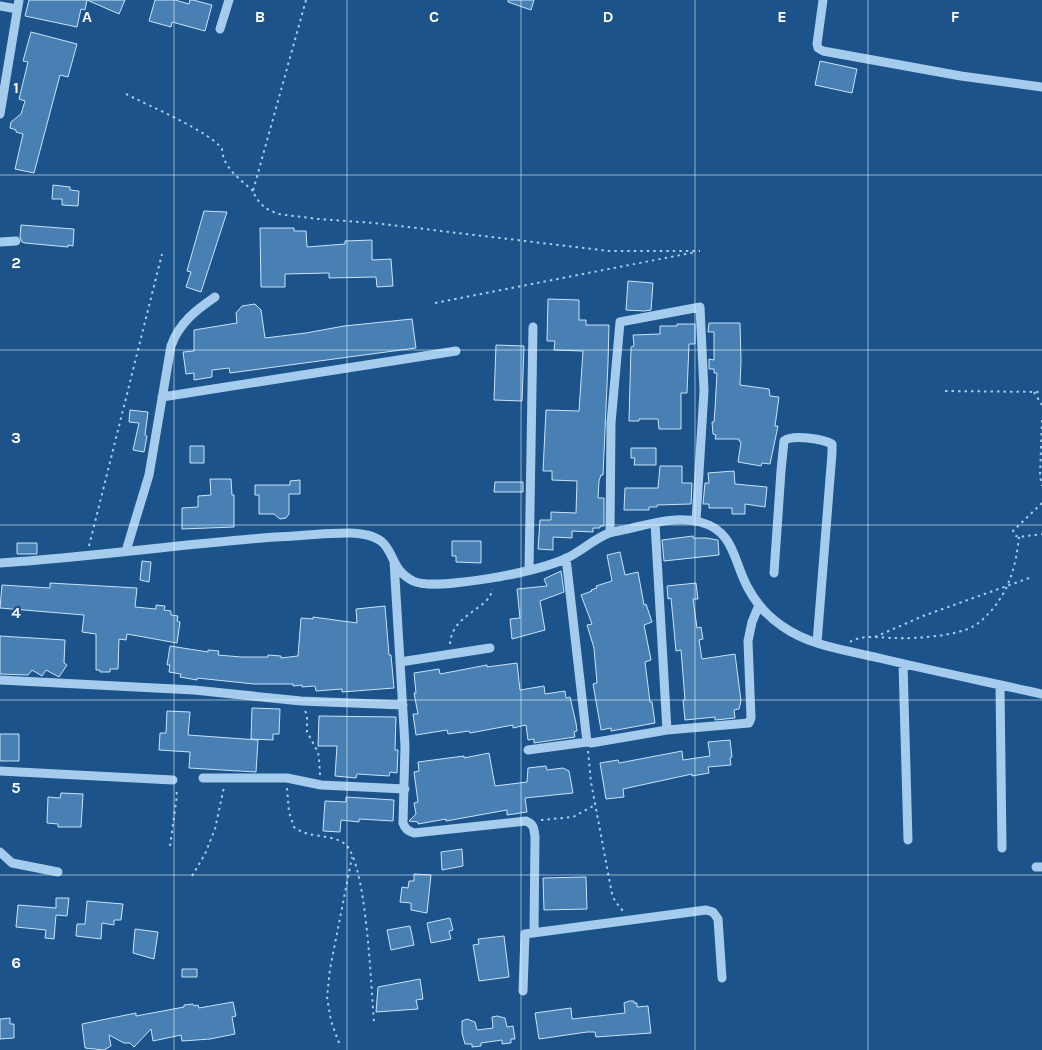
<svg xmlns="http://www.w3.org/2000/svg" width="1042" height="1050" font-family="Karla,sans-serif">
  <rect width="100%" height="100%" fill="#1b538a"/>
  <!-- building -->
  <path fill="#4880b4" stroke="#cae3f9" d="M29,0H87L85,10L81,9L77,27L25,16Z
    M87,0H125L119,14Z
    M155,0H175L189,4L190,0H193L212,5L205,31L172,22L171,27L149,21Z
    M508,0H534L531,10L508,2Z
    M31,32L77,44L68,77L60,75L34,173L15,169L23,134L16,132V130L10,128L11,122L21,114L25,101L19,99L28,62L23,61Z
    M820,61L857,69L852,93L815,85Z
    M53,185L70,187V190L79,191L78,206L62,205V199H52Z
    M204,211L227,212L201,292L186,287L191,272L187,271Z
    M21,225L74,229L73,246L68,245V247L25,243L22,242L20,237Z
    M260,228H294V231H306L307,247L345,244V241L372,240V260L391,259L393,286L377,287L376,277L329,278V273L285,274V287H261Z
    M628,281L653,283L651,310L644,311L626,310Z
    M548,299L579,300V320H586V325H609L608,363L603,475H601L599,481L598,498H604V526H600V528H593V532L572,531V538L553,537V550L538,549L540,520H551V512L576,513L577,481L552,480V471H543L546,410L579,411L583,351L554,350L555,341H547Z
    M255,304L261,310L265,338L306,333L344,326L412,319L416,348L230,373L229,368L212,370V377L194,380V373L186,374L183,352L194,351V330L237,323L236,313L242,306Z
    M709,323H740L741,361L740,385L769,389L770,396L779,397L775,426H778L770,464L762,463L761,466L738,462L741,442L739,441V439H715L716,435L713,434L712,422H714L715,409L717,373H714V369H709V359L714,360V332H708Z
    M677,324H695V344H689L687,393H681V429H659L658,419H639V421H629L631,347L634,346L633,335L660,334V326H677Z
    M496,345L524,346L522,401L494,400Z
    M130,410L148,412L145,435L147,436L144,452L133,450L139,423L129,422Z
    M190,446H204V463H190Z
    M631,448H656V465H634L635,458H631Z
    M660,466H682V483H692L691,504L657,505V507H649V510H624L625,488H658Z
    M734,471L735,484L767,487L765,507L745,504V514H732V508H709V504H703L705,483H709L708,473Z
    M210,479H231L232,495H234V527L182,529V508L198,507V496L211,495Z
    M300,480V494H289V514L286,518L280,519L274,514H259V495H255V485H290V481Z
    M495,482H523V492H494Z
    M693,536V538H706L718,540L719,555L664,561L662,540Z
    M452,541H481V563L456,562V556H452Z
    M17,543H37V554H17Z
    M620,552L625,575L638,572L644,605L646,604L652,622L644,625L651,660L645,662L650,702H652L655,723L611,731V728L601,730L593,684L597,683L594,648L587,625L592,624L581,595L592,591L591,590L597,588L596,586L612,581L607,555Z
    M142,561L151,562L149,582L140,580Z
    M561,571L564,592L540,601L545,630L512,639L510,619L520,618L517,589L547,586L544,579Z
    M50,583L137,588L135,607L156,609V605L165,606L164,610L171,611V615L178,616L177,621L180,622L177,643L127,634L126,640L119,639L118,669H110V672H100V670H96V634L82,632L84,615L0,608L2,585L50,588Z
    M696,583L698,599H693L697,628L701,627L703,639L699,640L702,659L735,654L741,701L739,709L734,710L735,718L715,720V717L685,720L683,700H685L681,650L676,651L671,598L668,599L667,586Z
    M385,606L389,655H391L394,688L342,692V689L316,691L315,686L302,687V685L293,686V684H254L197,678V680L180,677L181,674L169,672L170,665H167L170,646L208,652V650L219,651L218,655L241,657H268V655L281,656V658L298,656L301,618L313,619V617L357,623L356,609Z
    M0,636L65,640L64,663L67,665L59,677L46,670L42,676L32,670L28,675L0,674Z
    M517,663L520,690L544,686L545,694L565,691L566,698L570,697L576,723L577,731L574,732L575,737L534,743V739L528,740L526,725L513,728V725L470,733L469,731L448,734L447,730L416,735L413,714H418L414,693H416L414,673L439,669L440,674L487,665V667Z
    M252,708L280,709L279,734H273V740L251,739Z
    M167,711L190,712L188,735L258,740L256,772L189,768L190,752L159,750L160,733H166Z
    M319,716L396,717L395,750H398L397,773L390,772L389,776L357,774L356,778L335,776L337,746H318Z
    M0,734H19V761H0Z
    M730,740L732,757L730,758L731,765L708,767L709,773L692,776V774L623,789L624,797L606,799L600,763L618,760L619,763L682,751L683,760L710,756L708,742Z
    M489,753L495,786L527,782L528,768L546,766L547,770L563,768L569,771L573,793L525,798L527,812L507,815V810L446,821V819L418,824V822L409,821L416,814L414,803L418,802L414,772L419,771L418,762L464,756V758Z
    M61,793L83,794L81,827H58V824L47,823L48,797L60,798Z
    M346,797L394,800L393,821L359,819V822L341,820L340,832L323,831L325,801L346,802Z
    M462,849L463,866L442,870L441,852Z
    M414,874L431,875L427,913L411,910V903L400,902L402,887L408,888L409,881H414Z
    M586,877L587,909L544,910L543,878Z
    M56,898H69L67,916L56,915L54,939L45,938L46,930L16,927L18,905L56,908Z
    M87,901L123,904L121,920H114V925L102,923L101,939L76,936L77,924H85Z
    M450,918L453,930L449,931L451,939L431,943L427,923Z
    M410,926L414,945L391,950L387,930Z
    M135,929L158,932L154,959L133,953Z
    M504,936L509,977L479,981L473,945L479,944L478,939Z
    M182,969H197V977H182Z
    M420,979L423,999L416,1000L418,1009L376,1012L378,987Z
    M629,1001H634V1003H637V1007L648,1006L651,1033L596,1037L595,1032H587L539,1039L535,1013L571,1008L572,1019L625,1013L624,1003Z
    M233,1002L236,1016L232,1017L235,1034L210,1039L182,1041L181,1035L153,1041L151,1029L134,1047L130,1043H124L109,1035L111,1046L104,1050L85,1048L82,1024L136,1013V1016L184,1007V1005L193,1004L194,1006L198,1005L199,1008Z
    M497,1016L505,1018L507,1027L513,1026L515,1039H511V1043L502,1044V1040L481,1043V1046L472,1047V1044H465L462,1033V1021L467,1019L475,1022L477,1030L493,1028L492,1017Z
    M10,1018V1024H14V1038L0,1039V1019Z"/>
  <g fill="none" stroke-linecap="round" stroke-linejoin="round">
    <!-- path -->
    <path stroke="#a5cbed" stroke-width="2" stroke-dasharray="2.5 4" stroke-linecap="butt" d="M306,0L253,191L256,198L265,208L278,214L318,219L374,223L609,251H700
      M126,94C147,105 211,132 222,149C223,168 240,179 253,191
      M435,303L696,252
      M945,391L1042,392
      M1034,392L1042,405
      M1042,420L1040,476L1042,486
      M1042,503L1013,531L1016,536L1019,537L1042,534
      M89,546L162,254
      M875,637L923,616L1032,577
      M850,642C862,634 882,638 895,638C915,639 957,636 974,626C981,622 986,616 991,611C1010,589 1016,565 1019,537
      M450,644C452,613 491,609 492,589
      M305,711L307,714V732L318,752L319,758L320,775
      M588,751L591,782L612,894L615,901L623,911
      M287,788L289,812L294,827C308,839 331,833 345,844C367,862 371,990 374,1022
      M541,820L573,817L595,805
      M170,846L177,795L176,789
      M192,876L205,854L215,829L224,787
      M339,1043L331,1021L327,997L330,969L352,857"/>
    <!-- minor -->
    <path stroke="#a5cbed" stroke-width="9" d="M823,0L817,44L818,48L823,51L961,76L1042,87
      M0,6L17,9
      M220,29L229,0
      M0,114L19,0
      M0,242L16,241
      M162,397L456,351
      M655,523L667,730
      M610,533L611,423L620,322L700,307L704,391L696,521
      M126,551L149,475L171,346C179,323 196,310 215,297
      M566,558L587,742
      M394,561L405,746L403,823C405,829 408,831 414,833L526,821C534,824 534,829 535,837L534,933
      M0,563C92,557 183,544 275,537C299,536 324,533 349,533C403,534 381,565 413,581C430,589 479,580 498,577C520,573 544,568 565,559C580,552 594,539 609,533C616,531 625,530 632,528C654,523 677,516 700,522C735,531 733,561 748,588C756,603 767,616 782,626C810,646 846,650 879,658C933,671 988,682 1042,694
      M529,570L533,327
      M774,573L781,471L784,441C792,434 823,439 832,444V453L817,643
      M400,662L490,648
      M903,664L908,840
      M0,680L194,690L301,701L403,705
      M1000,685L1002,848
      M528,750L587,742L591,743L667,730L749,723L751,718L748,641L752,622L759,605
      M0,771L173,780
      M203,778H287L321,785L405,789
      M0,852L12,863L58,872
      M1036,867H1042
      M523,991L525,934L706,910L713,912L718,919L722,978"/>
  </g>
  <!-- grid -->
  <path fill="none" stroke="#fff" stroke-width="1" stroke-opacity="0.55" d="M174,0V1050M347,0V1050M521,0V1050M695,0V1050M868,0V1050M0,175H1042M0,350H1042M0,525H1042M0,700H1042M0,875H1042"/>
  <g font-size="16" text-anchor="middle" font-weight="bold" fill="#fff" stroke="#1b538a" stroke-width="4.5" stroke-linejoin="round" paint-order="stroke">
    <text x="87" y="22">A</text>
    <text x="260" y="22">B</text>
    <text x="434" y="22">C</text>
    <text x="608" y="22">D</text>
    <text x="782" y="22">E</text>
    <text x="955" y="22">F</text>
    <text x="16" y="93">1</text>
    <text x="16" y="268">2</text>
    <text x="16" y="443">3</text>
    <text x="16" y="618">4</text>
    <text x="16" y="793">5</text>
    <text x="16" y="968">6</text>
  </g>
</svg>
